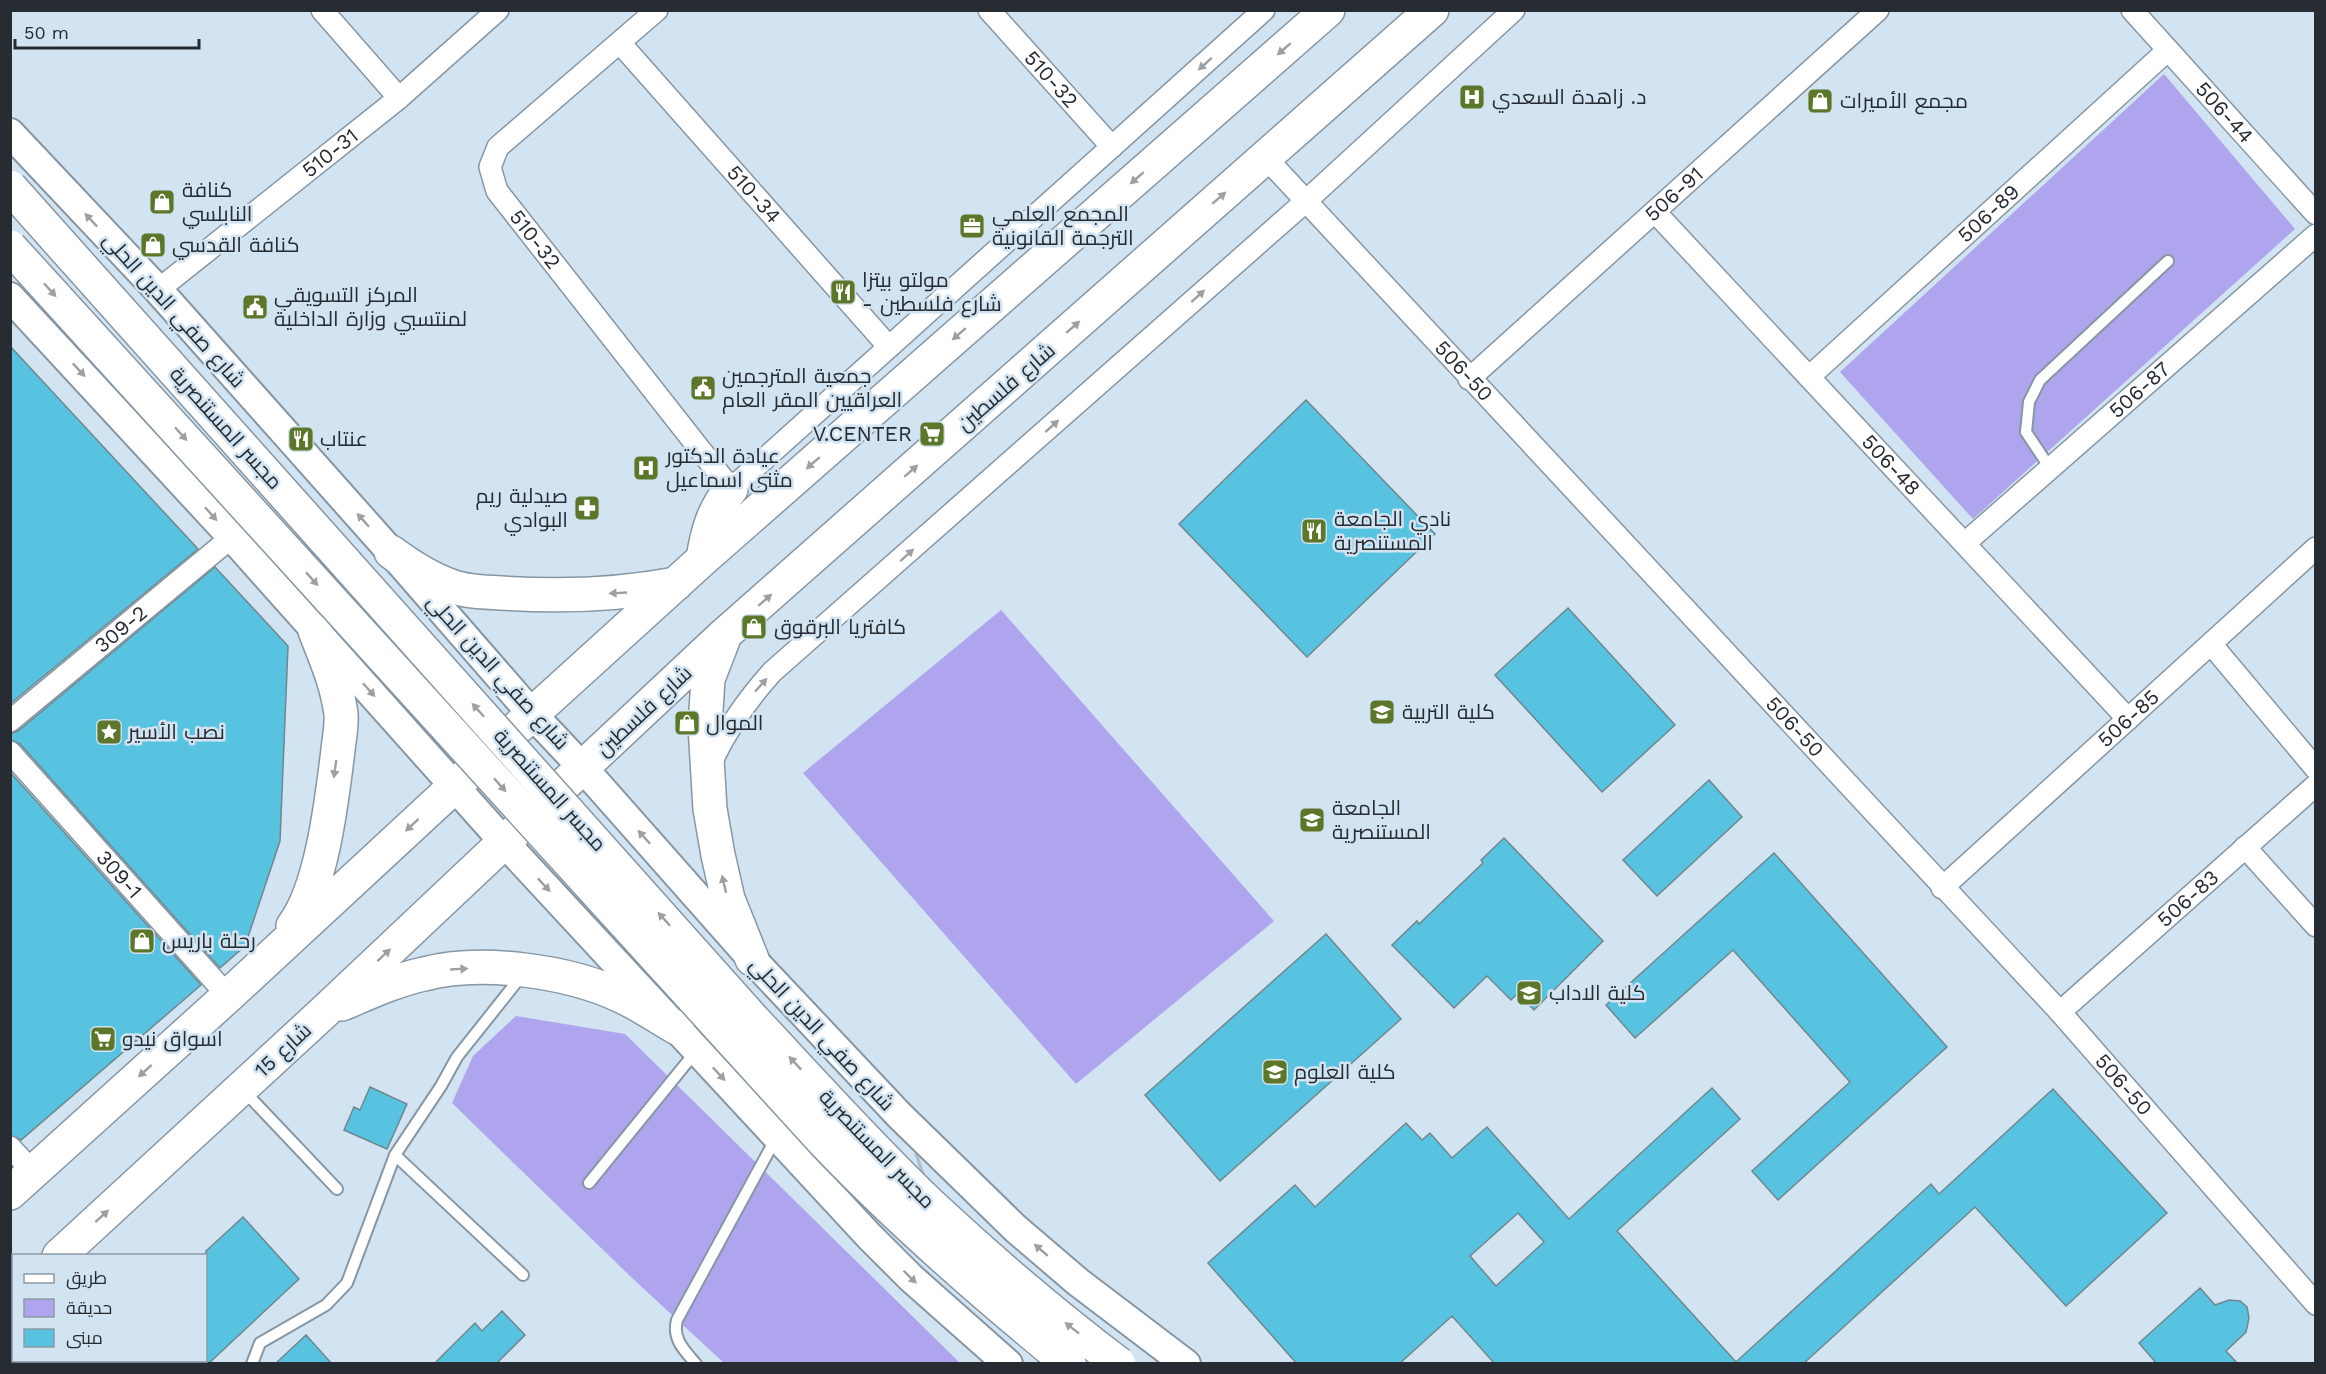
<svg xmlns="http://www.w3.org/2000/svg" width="2326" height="1374" font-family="'Work Sans',Cairo,sans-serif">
  <rect width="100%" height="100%" fill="#d2e3f1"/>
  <!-- green -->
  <path fill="#aea5ee" d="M2164,74L2295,229L1973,519L1840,372Z
    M1001,610L1274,921L1076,1084L803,773Z
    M516,1016L625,1034L960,1363H724L631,1277L452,1103L473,1056Z"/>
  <!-- building -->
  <path fill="#57c3e1" stroke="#71868d" stroke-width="1.5" fill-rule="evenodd" d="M10,346L198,549L10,704Z
    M1306,400L1435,534L1307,657L1179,524Z
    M215,567L288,646L280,841L245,946L220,968L20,744L10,740V734L18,731Z
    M1568,608L1675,725L1602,792L1495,675Z
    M10,772L201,985L21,1140L10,1135Z
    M1709,780L1742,817L1657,896L1623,860Z
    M1504,838L1603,941L1534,1010L1518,993L1511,1000L1487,976L1454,1008L1392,945L1417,921L1419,924L1483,863L1481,860Z
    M1774,853L1947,1047L1778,1200L1752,1171L1850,1082L1733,950L1635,1038L1606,1005Z
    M1326,934L1401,1019L1220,1181L1145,1095Z
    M370,1087L407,1104L387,1149L344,1130L354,1107L360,1110Z
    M1712,1088L1740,1119L1617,1231L1736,1362L1931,1184L1939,1194L2053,1089L2167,1213L2066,1306L1975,1207L1803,1364H1495L1452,1316L1399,1364H1297L1208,1263L1295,1185L1315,1207L1406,1123L1422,1140L1430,1133L1452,1158L1487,1127L1569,1219ZM1518,1213L1544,1242L1496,1286L1470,1256Z
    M243,1217L299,1279L208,1364H206V1251Z
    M2200,1288L2215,1305L2229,1300L2240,1301L2247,1307L2249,1318L2246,1332L2226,1351L2238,1364H2157L2139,1343Z
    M502,1311L525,1335L496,1364H434L475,1323L482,1331Z
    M306,1335L332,1364H275Z"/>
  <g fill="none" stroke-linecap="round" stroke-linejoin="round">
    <!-- secondary-tunnel -->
    <path stroke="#b0becb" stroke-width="28" stroke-dasharray="28 14" stroke-linecap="butt" d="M884,1189L902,1173L922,1166"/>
    <defs>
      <path id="lane" d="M2050,468L2026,432L2029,402L2040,380L2168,261
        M244,1091L337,1189
        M395,1155L523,1275
        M589,1183L697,1050
        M121,1360L124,1364
        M252,1364L260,1343L326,1305L347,1283L395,1155L441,1086L457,1057L523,974
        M696,1364C684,1350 672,1339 677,1320L776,1138"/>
      <g id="street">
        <path d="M322,10L399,98"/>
        <path id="s1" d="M657,10L498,147L490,167L497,191L731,489L1264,10"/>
        <path id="s2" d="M989,10L1112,147"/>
        <path id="s3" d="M2132,10L2316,214"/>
        <path id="s4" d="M620,43L889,347"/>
        <path id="s5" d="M1265,157L2060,1012L2316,1304"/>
        <path id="s6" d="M1655,212L2128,719"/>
        <path id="s7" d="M158,290L399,98L498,10"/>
        <path id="s8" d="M1809,377L2168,50"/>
        <path id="s9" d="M1469,379L1878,10"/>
        <path id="s10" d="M1965,543L2316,235"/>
        <path d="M2211,644L2316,769"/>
        <path id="s11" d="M10,721L232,537"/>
        <path id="s12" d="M10,752L228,996"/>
        <path d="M711,763C727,728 747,700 772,672L1305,202L1514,10"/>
        <path d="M2245,847L2316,926"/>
        <path id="s13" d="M1942,888L2316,548"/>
        <path id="s14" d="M2060,1012L2316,785"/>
        <path d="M10,1147L33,1172"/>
      </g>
      <path id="secondary" d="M10,133L158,290L391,552L532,714L583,768L752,959L899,1115L1016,1229L1078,1282L1186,1364
        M10,297L232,537L504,842L869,1236L911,1278L1008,1364"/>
      <path id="primary" d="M391,552C410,566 428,578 451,586C466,592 485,592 501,593C560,597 618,595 676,584
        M703,559C707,533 713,510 731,489
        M723,640L708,679L705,726L710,809L718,855L728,899L752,959
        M518,727L703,559L1328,10
        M567,782L724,635L1432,10
        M293,926C322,888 332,799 338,750C339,739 342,726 341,714C337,684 326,659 315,631
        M342,1004C368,993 396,980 424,974C481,959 568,971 621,996C641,1005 659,1018 677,1028
        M10,1193L228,996L470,772
        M59,1256L324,1012L520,827
        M10,1300L14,1297"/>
    </defs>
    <!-- lane casing -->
    <use href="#lane" stroke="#8696a3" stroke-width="14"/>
    <!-- street casing -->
    <use href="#street" stroke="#8696a3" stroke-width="24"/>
    <!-- secondary casing -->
    <use href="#secondary" stroke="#8696a3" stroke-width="32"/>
    <!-- primary casing -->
    <use href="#primary" stroke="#8696a3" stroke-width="36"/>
    <!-- lane -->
    <use href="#lane" stroke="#fff" stroke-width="10"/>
    <!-- street -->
    <use href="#street" stroke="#fff" stroke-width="21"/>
    <!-- secondary -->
    <use href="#secondary" stroke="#fff" stroke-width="28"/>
    <!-- primary -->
    <use href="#primary" stroke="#fff" stroke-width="33"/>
    <defs>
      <path id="primary-bridge" d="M10,187L752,1018C811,1081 869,1146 931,1205C991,1261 1053,1314 1119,1364
        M10,247L823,1141C900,1222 983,1294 1069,1364"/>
    </defs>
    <!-- primary-bridge casing -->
    <use href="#primary-bridge" stroke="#8696a3" stroke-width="36" stroke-linecap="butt"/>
    <!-- primary-bridge -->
    <use href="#primary-bridge" stroke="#fff" stroke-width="33"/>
  </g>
  <!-- one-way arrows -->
  <defs><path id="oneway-solid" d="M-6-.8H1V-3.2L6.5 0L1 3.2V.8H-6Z" transform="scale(1.5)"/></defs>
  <g fill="#9da0a3">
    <use href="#oneway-solid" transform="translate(1284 49) rotate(139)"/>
    <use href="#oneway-solid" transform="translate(1205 64) rotate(138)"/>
    <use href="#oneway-solid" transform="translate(1137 178) rotate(139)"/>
    <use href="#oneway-solid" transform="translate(1219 198) rotate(-41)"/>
    <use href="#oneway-solid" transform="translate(91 220) rotate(-133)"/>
    <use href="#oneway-solid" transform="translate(50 290) rotate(48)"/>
    <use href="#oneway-solid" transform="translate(1198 296) rotate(-42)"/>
    <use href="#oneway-solid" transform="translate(1073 327) rotate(-41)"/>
    <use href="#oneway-solid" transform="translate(959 334) rotate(139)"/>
    <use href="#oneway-solid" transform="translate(79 370) rotate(47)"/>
    <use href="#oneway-solid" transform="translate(1052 426) rotate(-42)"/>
    <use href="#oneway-solid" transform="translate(181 434) rotate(48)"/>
    <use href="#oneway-solid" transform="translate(813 463) rotate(139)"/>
    <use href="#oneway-solid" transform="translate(911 471) rotate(-41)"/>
    <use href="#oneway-solid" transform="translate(211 514) rotate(48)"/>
    <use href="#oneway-solid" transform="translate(363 520) rotate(-132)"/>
    <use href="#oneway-solid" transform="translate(907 555) rotate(-42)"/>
    <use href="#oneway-solid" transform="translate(312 579) rotate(48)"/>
    <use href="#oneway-solid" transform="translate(618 593) rotate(177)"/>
    <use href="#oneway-solid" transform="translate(765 600) rotate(-41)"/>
    <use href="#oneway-solid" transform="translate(761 685) rotate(-48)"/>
    <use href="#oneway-solid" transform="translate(369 690) rotate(48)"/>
    <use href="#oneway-solid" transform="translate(478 710) rotate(-132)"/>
    <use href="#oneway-solid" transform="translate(335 769) rotate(98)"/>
    <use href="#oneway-solid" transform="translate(500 785) rotate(48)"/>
    <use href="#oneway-solid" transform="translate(412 825) rotate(137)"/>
    <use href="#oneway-solid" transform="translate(644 837) rotate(-132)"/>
    <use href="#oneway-solid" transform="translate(724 884) rotate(-103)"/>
    <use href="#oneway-solid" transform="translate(544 885) rotate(47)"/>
    <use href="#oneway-solid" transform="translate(664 919) rotate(-132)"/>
    <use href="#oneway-solid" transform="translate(384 955) rotate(-43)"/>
    <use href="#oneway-solid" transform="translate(459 969) rotate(-3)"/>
    <use href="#oneway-solid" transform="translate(795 1063) rotate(-133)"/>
    <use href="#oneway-solid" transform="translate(145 1071) rotate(138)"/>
    <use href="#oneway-solid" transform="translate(719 1074) rotate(47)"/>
    <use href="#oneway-solid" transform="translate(102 1216) rotate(-42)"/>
    <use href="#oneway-solid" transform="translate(1041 1250) rotate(-139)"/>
    <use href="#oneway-solid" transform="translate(910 1277) rotate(44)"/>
    <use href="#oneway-solid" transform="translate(1072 1328) rotate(-142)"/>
  </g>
  <!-- icons -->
  <defs>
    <symbol id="hospital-square" viewBox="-11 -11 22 22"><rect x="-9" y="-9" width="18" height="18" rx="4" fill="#5d772a" stroke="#d2e3f1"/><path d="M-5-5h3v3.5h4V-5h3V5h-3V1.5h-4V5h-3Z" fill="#fff"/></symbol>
    <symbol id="shop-square" viewBox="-11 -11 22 22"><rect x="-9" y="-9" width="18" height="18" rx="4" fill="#5d772a" stroke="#d2e3f1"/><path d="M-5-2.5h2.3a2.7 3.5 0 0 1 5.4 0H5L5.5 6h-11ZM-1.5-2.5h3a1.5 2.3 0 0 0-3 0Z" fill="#fff"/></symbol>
    <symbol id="office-square" viewBox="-11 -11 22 22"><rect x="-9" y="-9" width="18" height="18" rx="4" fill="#5d772a" stroke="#d2e3f1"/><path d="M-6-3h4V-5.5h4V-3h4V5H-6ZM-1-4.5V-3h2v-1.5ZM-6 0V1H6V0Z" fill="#fff"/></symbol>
    <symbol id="restaurant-square" viewBox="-11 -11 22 22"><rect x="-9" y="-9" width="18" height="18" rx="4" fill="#5d772a" stroke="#d2e3f1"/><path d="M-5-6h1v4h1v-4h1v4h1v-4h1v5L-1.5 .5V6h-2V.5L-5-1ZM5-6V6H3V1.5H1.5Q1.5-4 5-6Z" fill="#fff"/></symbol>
    <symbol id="civic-square" viewBox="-11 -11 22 22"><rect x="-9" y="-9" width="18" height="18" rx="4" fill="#5d772a" stroke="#d2e3f1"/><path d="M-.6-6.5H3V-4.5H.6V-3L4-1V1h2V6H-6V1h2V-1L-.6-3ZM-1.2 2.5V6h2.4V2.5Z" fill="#fff"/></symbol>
    <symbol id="supermarket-square" viewBox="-11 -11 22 22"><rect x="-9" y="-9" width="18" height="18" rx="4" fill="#5d772a" stroke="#d2e3f1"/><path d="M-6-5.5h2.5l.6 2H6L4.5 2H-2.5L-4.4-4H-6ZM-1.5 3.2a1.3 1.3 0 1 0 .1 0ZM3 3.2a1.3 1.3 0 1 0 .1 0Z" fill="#fff"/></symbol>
    <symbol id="pharmacy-square" viewBox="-11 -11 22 22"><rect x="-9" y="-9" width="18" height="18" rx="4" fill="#5d772a" stroke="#d2e3f1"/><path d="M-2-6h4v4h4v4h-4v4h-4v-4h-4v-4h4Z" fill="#fff"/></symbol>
    <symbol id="university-square" viewBox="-11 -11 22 22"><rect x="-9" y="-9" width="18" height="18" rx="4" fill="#5d772a" stroke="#d2e3f1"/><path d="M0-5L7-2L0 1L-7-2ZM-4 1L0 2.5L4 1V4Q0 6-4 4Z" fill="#fff"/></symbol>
    <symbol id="sight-square" viewBox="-11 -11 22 22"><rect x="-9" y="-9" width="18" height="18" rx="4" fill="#5d772a" stroke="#d2e3f1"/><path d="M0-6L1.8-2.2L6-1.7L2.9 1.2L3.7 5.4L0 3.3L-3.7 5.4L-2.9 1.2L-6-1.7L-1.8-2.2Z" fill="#fff"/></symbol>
  </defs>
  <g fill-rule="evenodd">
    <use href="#hospital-square" x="1457" y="82" width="30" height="30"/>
    <use href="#shop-square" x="1805" y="86" width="30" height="30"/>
    <use href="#shop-square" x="147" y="187" width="30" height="30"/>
    <use href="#office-square" x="957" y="211" width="30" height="30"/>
    <use href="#shop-square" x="138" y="230" width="30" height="30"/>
    <use href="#restaurant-square" x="828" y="277" width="30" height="30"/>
    <use href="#civic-square" x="240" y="292" width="30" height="30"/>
    <use href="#civic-square" x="688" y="373" width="30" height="30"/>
    <use href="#supermarket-square" x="917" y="419" width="30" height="30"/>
    <use href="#restaurant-square" x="286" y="424" width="30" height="30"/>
    <use href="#hospital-square" x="631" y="453" width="30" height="30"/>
    <use href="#pharmacy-square" x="572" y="493" width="30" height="30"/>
    <use href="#restaurant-square" x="1299" y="516" width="30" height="30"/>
    <use href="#shop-square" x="739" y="612" width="30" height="30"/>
    <use href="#university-square" x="1367" y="697" width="30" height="30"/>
    <use href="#shop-square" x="672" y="708" width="30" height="30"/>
    <use href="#sight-square" x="94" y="717" width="30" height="30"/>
    <use href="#university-square" x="1297" y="805" width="30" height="30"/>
    <use href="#shop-square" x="127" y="926" width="30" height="30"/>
    <use href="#university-square" x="1514" y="978" width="30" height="30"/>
    <use href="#supermarket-square" x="88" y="1024" width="30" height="30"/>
    <use href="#university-square" x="1260" y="1057" width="30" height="30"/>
  </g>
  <g text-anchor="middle" stroke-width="5" stroke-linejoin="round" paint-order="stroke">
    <!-- street labels -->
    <g font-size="21" fill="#262c32" stroke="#d2e3f1">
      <text dy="7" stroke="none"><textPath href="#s2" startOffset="93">510-32</textPath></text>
      <text dy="7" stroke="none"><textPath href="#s3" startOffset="138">506-44</textPath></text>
      <text dy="7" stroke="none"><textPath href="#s7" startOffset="220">510-31</textPath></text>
      <text dy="7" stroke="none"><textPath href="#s4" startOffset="202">510-34</textPath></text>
      <text dy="7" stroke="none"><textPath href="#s9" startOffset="276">506-91</textPath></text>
      <text dy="7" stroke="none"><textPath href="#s8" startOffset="243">506-89</textPath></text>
      <text dy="7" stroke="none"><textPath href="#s1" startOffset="318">510-32</textPath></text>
      <text transform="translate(174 310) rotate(48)" y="7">شارع صفي الدين الحلي</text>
      <text dy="7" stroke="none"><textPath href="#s5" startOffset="292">506-50</textPath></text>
      <text transform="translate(1006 387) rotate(-41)" y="7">شارع فلسطين</text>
      <text dy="7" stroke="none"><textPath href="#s10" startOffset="232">506-87</textPath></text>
      <text transform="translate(226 428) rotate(48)" y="7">مجسر المستنصرية</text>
      <text dy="7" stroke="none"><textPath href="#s6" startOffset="346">506-48</textPath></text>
      <text dy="7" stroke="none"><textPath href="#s11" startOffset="144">309-2</textPath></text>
      <text transform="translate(498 672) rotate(48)" y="7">شارع صفي الدين الحلي</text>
      <text transform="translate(644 711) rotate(-43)" y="7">شارع فلسطين</text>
      <text dy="7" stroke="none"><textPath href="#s13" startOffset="252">506-85</textPath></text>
      <text dy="7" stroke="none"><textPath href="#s5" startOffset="778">506-50</textPath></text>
      <text transform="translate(550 790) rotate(48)" y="7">مجسر المستنصرية</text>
      <text dy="7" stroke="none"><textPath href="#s12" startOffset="164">309-1</textPath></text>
      <text dy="7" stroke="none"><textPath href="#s14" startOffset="171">506-83</textPath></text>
      <text transform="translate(822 1034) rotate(47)" y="7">شارع صفي الدين الحلي</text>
      <text transform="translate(283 1050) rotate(-43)" y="7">شارع 15</text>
      <text dy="7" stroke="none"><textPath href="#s5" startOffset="1264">506-50</textPath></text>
      <text transform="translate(877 1149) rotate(46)" y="7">مجسر المستنصرية</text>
    </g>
    <!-- poi labels -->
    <g font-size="21" fill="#262c32" stroke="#d2e3f1" text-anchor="start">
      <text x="1492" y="104">د. زاهدة السعدي</text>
      <text x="1840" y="108">مجمع الأميرات</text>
      <text x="182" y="197">كنافة<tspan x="182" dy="24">النابلسي</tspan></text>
      <text x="992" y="221">المجمع العلمي<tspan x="992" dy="24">الترجمة القانونية</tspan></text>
      <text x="172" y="252">كنافة القدسي</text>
      <text x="862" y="287">مولتو بيتزا<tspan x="862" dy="24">- شارع فلسطين</tspan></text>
      <text x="274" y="302">المركز التسويقي<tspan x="274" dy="24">لمنتسبي وزارة الداخلية</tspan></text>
      <text x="722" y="383">جمعية المترجمين<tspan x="722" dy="24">العراقيين المقر العام</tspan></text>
      <text x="912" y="441" text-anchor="end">V.CENTER</text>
      <text x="320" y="446">عنتاب</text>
      <text x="666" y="463">عيادة الدكتور<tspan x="666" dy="24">مثنى اسماعيل</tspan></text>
      <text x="568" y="503" text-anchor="end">صيدلية ريم<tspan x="568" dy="24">البوادي</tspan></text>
      <text x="1334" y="526">نادي الجامعة<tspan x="1334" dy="24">المستنصرية</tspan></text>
      <text x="774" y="634">كافتريا البرقوق</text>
      <text x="1402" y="719">كلية التربية</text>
      <text x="706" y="730">الموال</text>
      <text x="128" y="739">نصب الأسير</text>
      <text x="1332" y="815">الجامعة<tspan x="1332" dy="24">المستنصرية</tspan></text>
      <text x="162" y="948">رحلة باريس</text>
      <text x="1549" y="1000">كلية الاداب</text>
      <text x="122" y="1046">اسواق نيدو</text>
      <text x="1294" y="1079">كلية العلوم</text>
    </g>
  </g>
  <!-- border -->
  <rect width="2326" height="1374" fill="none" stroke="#262c32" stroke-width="24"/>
  <!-- legend -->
  <rect x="12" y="1254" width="195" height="108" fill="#d2e3f1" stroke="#8d9aa5" stroke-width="1.5"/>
  <rect x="24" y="1274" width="30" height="9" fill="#ffffff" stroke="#8d9aa5" stroke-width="1.5"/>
  <text x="66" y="1284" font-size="18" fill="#262c32">طريق</text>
  <rect x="24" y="1299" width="30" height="18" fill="#aea5ee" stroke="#8d9aa5" stroke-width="1.5"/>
  <text x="66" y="1314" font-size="18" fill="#262c32">حديقة</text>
  <rect x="24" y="1329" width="30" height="18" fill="#57c3e1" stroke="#8d9aa5" stroke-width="1.5"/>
  <text x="66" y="1344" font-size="18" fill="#262c32">مبنى</text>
  <!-- scale -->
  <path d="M15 39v9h184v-9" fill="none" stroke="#262c32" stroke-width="3"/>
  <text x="24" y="39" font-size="18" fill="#262c32" stroke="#d2e3f1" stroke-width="4.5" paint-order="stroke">50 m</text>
</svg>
